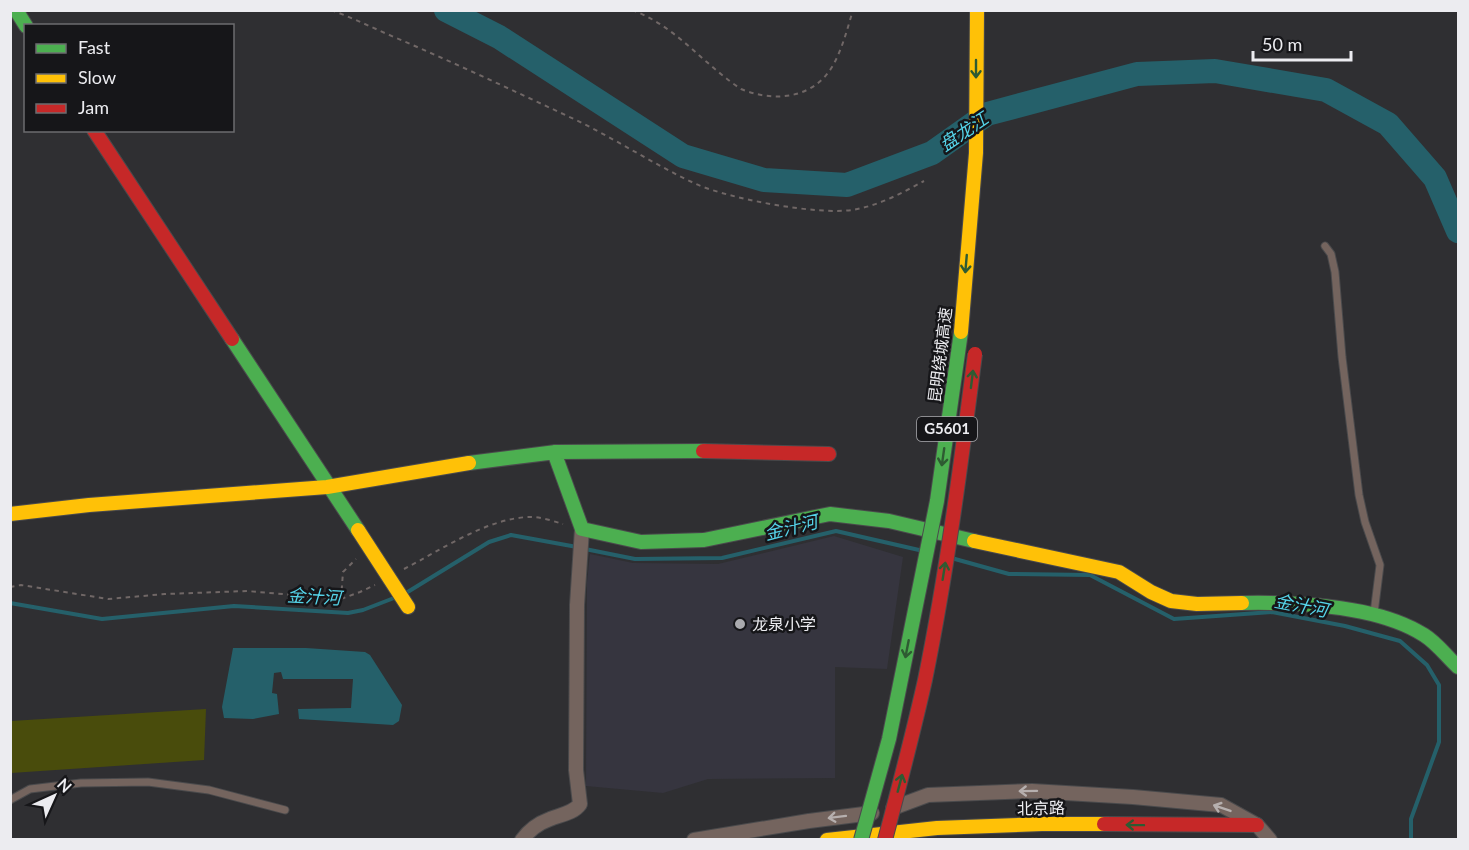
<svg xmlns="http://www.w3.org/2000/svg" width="1469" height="850" font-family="Lato,'Noto Sans SC',sans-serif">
  <rect width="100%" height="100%" fill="#2f2f32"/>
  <!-- built -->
  <path fill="#36353f" d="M834,536L903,557L887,669L835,667V778L708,779L663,793L586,786L587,582L590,554L633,563L718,564Z"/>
  <!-- green -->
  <path fill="#494c0c" d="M206,709L204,760L11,773V721Z"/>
  <!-- water -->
  <path fill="#25606a" d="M233,648H306L365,652L370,655L402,705L399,721L393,725L299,719L298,709L351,708L353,679H283L281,672L274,673L272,693L277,694L279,714L253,719L224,718L222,707Z"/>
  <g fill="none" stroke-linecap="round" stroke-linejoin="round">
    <!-- stream -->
    <path stroke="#25606a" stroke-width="4" d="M585,549L635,559L722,558L836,531L919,550
      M955,559L1009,574L1090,575L1174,619L1272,612L1345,626L1400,641L1427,665L1439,685V742L1411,819V840
      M406,593L489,542L511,535L577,547
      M10,603L102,619L234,606L348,613L363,610L394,598"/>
    <!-- river -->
    <path stroke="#25606a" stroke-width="24" d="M446,10L499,37L683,156L764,180L847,185L932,153L987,114L1137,74L1215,71L1326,90L1388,124L1435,178L1458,231"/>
    <defs>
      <path id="lane" d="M1325,246L1331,254L1335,272L1342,357L1359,495L1365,522L1380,565L1374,613
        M10,800L30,789L81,783L148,782L209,790L285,810"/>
      <path id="street" d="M893,808L928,795L1032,791L1133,797L1221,805L1257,825L1270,840
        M522,840C529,830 539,823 550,819C560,815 574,813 580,804L576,770L577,605L582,529
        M694,840L809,821L872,813"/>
      <path id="fast" d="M16,10L26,26
        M232,339L358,530
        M554,452L582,529L641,542L704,540L830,514L889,521L974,541
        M469,463L556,452L703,451
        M1242,603C1296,602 1377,605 1424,635C1437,643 1447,657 1458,667"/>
      <path id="slow" d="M10,514L89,505L327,487L469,463
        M358,530L408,607
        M974,541L1119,572L1151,592L1171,601L1197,604L1242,603
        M827,840L937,828L1042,824H1104"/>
      <path id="jam" d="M94,130L232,339
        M703,451L829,454
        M1104,824L1257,825"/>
    </defs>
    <!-- lane casing -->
    <use href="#lane" stroke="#4a4a4c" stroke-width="9"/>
    <!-- street casing -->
    <use href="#street" stroke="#4a4a4c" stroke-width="16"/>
    <!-- fast casing -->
    <use href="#fast" stroke="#4a4a4c" stroke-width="16"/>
    <!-- slow casing -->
    <use href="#slow" stroke="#4a4a4c" stroke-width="16"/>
    <!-- jam casing -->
    <use href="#jam" stroke="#4a4a4c" stroke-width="16"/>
    <!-- path -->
    <path stroke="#706766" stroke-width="2" stroke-dasharray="4.5 4.5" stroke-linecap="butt" d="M331,10C353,18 373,28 394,37C455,63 516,92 576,120C617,140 655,165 696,184C730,199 816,215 852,210C878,206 902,193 924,181
      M632,10C676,26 703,64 741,89C772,102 812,100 832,67C842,50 847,30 853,10
      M404,569C441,550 489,517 531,517C541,517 553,521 563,524
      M10,587L21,585L108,599L165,594L247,591L341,599L360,592L375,585
      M341,599L343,572L356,559"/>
    <!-- lane -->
    <use href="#lane" stroke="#74645e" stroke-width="7"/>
    <!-- street -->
    <use href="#street" stroke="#74645e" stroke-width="14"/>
    <!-- fast -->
    <use href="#fast" stroke="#4caf50" stroke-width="14"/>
    <!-- slow -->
    <use href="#slow" stroke="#ffc107" stroke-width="14"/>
    <!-- jam -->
    <use href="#jam" stroke="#c62828" stroke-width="14"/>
    <defs>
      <path id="fast-bridge" d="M861,840L889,739L937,501L961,332"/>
      <path id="slow-bridge" d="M961,332L976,153L977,10"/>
      <path id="jam-bridge" d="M885,840C899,787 913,734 925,680C947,572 961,463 975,354"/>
    </defs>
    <!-- fast-bridge casing -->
    <use href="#fast-bridge" stroke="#4a4a4c" stroke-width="16" stroke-linecap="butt"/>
    <!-- slow-bridge casing -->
    <use href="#slow-bridge" stroke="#4a4a4c" stroke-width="16" stroke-linecap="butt"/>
    <!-- jam-bridge casing -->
    <use href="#jam-bridge" stroke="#4a4a4c" stroke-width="16" stroke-linecap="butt"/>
    <!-- fast-bridge -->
    <use href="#fast-bridge" stroke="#4caf50" stroke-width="14"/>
    <!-- slow-bridge -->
    <use href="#slow-bridge" stroke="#ffc107" stroke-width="14"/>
    <!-- jam-bridge -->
    <use href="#jam-bridge" stroke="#c62828" stroke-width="14"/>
  </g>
  <!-- one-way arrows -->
  <defs><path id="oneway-shaft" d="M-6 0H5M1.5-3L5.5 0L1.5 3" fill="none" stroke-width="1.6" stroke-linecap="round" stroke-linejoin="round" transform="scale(1.5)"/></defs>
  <g stroke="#2e5b32">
    <use href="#oneway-shaft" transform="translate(976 69) rotate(90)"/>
    <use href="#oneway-shaft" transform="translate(966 264) rotate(95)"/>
    <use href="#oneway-shaft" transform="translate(972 379) rotate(-83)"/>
    <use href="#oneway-shaft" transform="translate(943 457) rotate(98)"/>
    <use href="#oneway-shaft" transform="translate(944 571) rotate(-81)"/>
    <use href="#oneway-shaft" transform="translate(907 649) rotate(101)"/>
    <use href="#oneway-shaft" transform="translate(900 783) rotate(-75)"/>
    <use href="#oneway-shaft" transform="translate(1135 825) rotate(-179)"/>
  </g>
  <g stroke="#b6afae">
    <use href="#oneway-shaft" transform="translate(1028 791) rotate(179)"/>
    <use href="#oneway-shaft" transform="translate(1222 808) rotate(-161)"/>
    <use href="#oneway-shaft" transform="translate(837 817) rotate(173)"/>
  </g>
  <!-- markers -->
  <circle fill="#aaaaae" stroke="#161619" stroke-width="2" cx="740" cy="624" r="6"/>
  <g text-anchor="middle" stroke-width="5" stroke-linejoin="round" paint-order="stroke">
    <!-- shield labels -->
    <rect fill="#161619" stroke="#acacb0" stroke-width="1.5" x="917" y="417" width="60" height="24" rx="4.5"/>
    <g font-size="15" font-weight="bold" fill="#ececf0">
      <text x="947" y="434">G5601</text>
    </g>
    <!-- street labels -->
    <g font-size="16" fill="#ececf0" stroke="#161619">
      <text transform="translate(940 355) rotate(-83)" y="6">昆明绕城高速</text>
      <text transform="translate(1041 808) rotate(-1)" y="6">北京路</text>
    </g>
    <!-- poi labels -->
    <g font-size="16" fill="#ececf0" stroke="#161619" text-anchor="start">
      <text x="752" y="630">龙泉小学</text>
    </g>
    <!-- water labels -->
    <g font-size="18" font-style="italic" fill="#55d3e8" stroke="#161619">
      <text transform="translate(964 132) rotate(-34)" y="6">盘龙江</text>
      <text transform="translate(791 528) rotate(-14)" y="6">金汁河</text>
      <text transform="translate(314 597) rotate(3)" y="6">金汁河</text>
      <text transform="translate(1301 606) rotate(11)" y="6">金汁河</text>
    </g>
  </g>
  <!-- border -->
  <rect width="1469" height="850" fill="none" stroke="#ececf0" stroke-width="24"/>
  <!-- legend -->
  <rect x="24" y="24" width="210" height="108" fill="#161619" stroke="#6c6c6f" stroke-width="1.5"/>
  <rect x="36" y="44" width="30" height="9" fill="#4caf50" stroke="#6c6c6f" stroke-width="1.5"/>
  <text x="78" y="54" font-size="18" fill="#ececf0">Fast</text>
  <rect x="36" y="74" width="30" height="9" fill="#ffc107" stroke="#6c6c6f" stroke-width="1.5"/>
  <text x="78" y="84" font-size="18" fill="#ececf0">Slow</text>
  <rect x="36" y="104" width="30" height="9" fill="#c62828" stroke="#6c6c6f" stroke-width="1.5"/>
  <text x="78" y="114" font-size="18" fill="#ececf0">Jam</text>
  <!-- north arrow -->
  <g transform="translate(54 796) rotate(45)" stroke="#161619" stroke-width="4.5" paint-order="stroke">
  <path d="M0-4.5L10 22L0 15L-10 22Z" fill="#ececf0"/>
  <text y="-9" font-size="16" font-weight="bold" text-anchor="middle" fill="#ececf0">N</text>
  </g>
  <!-- scale -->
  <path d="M1253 51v9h98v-9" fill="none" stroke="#ececf0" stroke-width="3"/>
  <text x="1262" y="51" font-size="18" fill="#ececf0" stroke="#161619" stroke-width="4.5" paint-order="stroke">50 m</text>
</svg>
